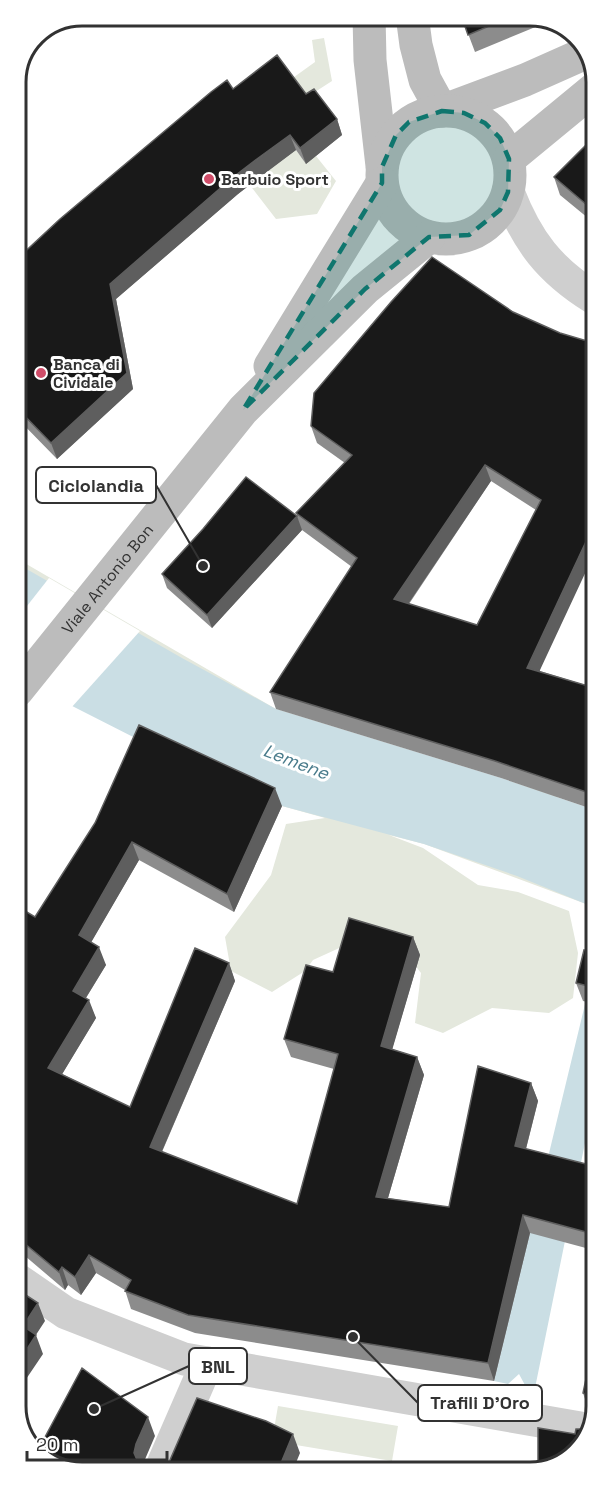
<svg xmlns="http://www.w3.org/2000/svg" width="612" height="1487" font-family="'Space Grotesk',sans-serif">
  <rect width="100%" height="100%" fill="#fff"/>
  <!-- green -->
  <path fill="#e4e8dd" d="M324,38L332,81L304,99L290,80L315,62L312,40Z
    M295,149L306,163L316,156L336,181L317,214L276,219L249,184Z
    M16,558L276,709L557,796L586,904L424,844L389,835L423,848L478,885L518,892L569,911L578,953L573,998L549,1013L492,1008L443,1033L415,1023L421,973L401,947L370,934L313,960L305,971L272,992L231,971L225,937L271,875L286,824L325,818L282,806L17,677Z
    M278,1406L398,1426L392,1461L272,1441Z"/>
  <!-- water -->
  <path fill="#cadee4" d="M16,563L182,658L276,709L498,777L595,810L596,1089L535,1388L526,1387L519,1374L508,1384L494,1381L587,996L590,953L586,904L517,876L424,844L282,806L145,743L17,678Z"/>
  <!-- pier -->
  <path fill="#fff" d="M49,578L140,631L71,708L17,681L16,620Z"/>
  <g fill="none" stroke-linecap="round" stroke-linejoin="round">
    <!-- pedestrian -->
    <path stroke="#cfcfcf" stroke-width="33" d="M160,1471L207,1363"/>
    <!-- minor -->
    <path stroke="#cfcfcf" stroke-width="33" d="M508,192C527,241 549,270 594,298
      M18,1280L66,1313L184,1359L586,1429"/>
    <!-- secondary -->
    <g stroke="#bcbcbc" stroke-width="33">
      <path d="M369,15L370,60L382,166"/>
      <path d="M412,15L416,45L425,80L442,111L525,80L588,52"/>
      <circle cx="446" cy="175" r="64"/>
      <path d="M509,159L594,89"/>
      <path d="M270,366L382,183"/>
      <path id="s1" d="M17,691L243,410L365,289L429,237"/>
    </g>
  </g>
  <!-- wall -->
  <path fill="#8c8c8c" fill-rule="evenodd" d="M461,15H535L550,21L475,52Z
    M233,89L306,94L337,119L342,135L306,164L296,150L266,172L238,194L116,299L133,389L57,459L16,417V260Z
    M594,137V223L560,195L554,177Z
    M513,312L560,333L540,671L595,688V810L501,778L276,709L270,692L352,567L302,530L212,628L167,588L162,574L203,529L297,516L296,513L345,463L317,443L311,426ZM491,481L536,510L477,625L409,604Z
    M282,806L234,912L139,860L91,942L106,965L86,998L96,1018L62,1074L130,1107L229,963L235,981L162,1152L297,1204L334,1069L291,1057L284,1039L333,972L413,937L420,955L392,1049L417,1057L424,1075L388,1198L449,1207L531,1083L538,1101L526,1149L594,1166L596,1148L597,1251L530,1233L494,1381L195,1333L131,1309L125,1290L96,1273L81,1295L68,1285L65,1290L18,1250L17,906L35,917L95,823Z
    M596,953V1004L583,1001L576,983Z
    M597,1327V1406L595,1413L589,1411L583,1393Z"/>
  <!-- shaded-wall -->
  <path fill="#5e5e5e" d="M337,119L342,135L306,164L300,148Z
    M290,135L296,150L238,194L116,299L133,389L57,459L51,443L110,284L232,178Z
    M485,465L491,481L400,616L394,599Z
    M297,516L302,530L212,628L207,615Z
    M595,525V552L533,685L527,668L590,533Z
    M275,788L282,806L234,912L227,894Z
    M132,842L139,860L85,953L79,935Z
    M413,937L420,955L388,1064L381,1046Z
    M99,947L106,965L79,1009L73,991Z
    M229,963L235,981L156,1165L150,1147Z
    M89,1000L96,1018L55,1086L48,1068Z
    M417,1057L424,1075L383,1215L376,1197Z
    M531,1083L538,1101L522,1164L515,1146Z
    M523,1215L530,1233L494,1381L488,1363Z
    M89,1255L96,1273L81,1295L75,1277Z
    M62,1267L68,1285L65,1290L59,1272Z
    M38,1303L45,1321L30,1344L23,1326Z
    M36,1335L43,1354L18,1391V1363Z
    M148,1417L155,1436L143,1464L142,1471L134,1453L136,1444Z
    M293,1434L300,1453L293,1470L281,1463Z"/>
  <!-- building -->
  <path fill="#191919" stroke="#5e5e5e" stroke-width="1.5" fill-rule="evenodd" d="M461,15H515L468,35Z
    M277,55L306,94L314,89L337,119L300,148L290,135L261,156L232,178L110,284L127,373L51,443L16,407V260L60,219L211,92L227,80L233,89Z
    M594,137V211L554,177Z
    M432,257L513,312L560,333L594,343L595,525L590,533L527,668L595,688V795L495,761L270,692L357,558L296,513L352,455L311,426L314,393L391,302ZM485,465L541,500L477,625L394,599Z
    M246,477L297,516L207,615L162,574L203,529Z
    M139,725L275,788L227,894L132,842L79,935L99,947L73,991L89,1000L48,1068L130,1107L195,948L229,963L150,1147L297,1204L338,1054L284,1039L306,965L333,972L349,918L413,937L381,1046L417,1057L376,1197L449,1207L478,1066L531,1083L515,1146L594,1166L596,1148L597,1235L523,1215L488,1363L188,1315L125,1291L131,1280L89,1255L75,1277L62,1267L59,1272L18,1238L17,906L35,917L95,823Z
    M584,950L596,953V988L576,983Z
    M18,1290L38,1303L23,1326L36,1335L18,1363Z
    M597,1327V1406V1404L591,1396L583,1393Z
    M82,1368L148,1417L136,1444L134,1453L138,1462L145,1469L156,1470L164,1467L170,1460L197,1398L266,1421L293,1434L281,1463L298,1470L77,1472L41,1458L37,1452Z
    M590,1425L583,1446L551,1469H538V1428L575,1434L576,1429H585Z"/>
  <!-- marked area -->
  <path fill="#0f766e" fill-opacity="0.2" stroke="#0f766e" stroke-width="4.5" stroke-dasharray="12 8" stroke-linejoin="round" d="M442,111L464,113L485,123L500,138L509,159L508,192L500,210L469,235L429,237L365,289L243,410L382,183V167L396,135L409,122Z"/>
  <!-- markers -->
  <g fill="#d04d69" stroke="#fff" stroke-width="2">
    <circle cx="209" cy="179" r="6"/>
    <circle cx="41" cy="373" r="6"/>
  </g>
  <g text-anchor="middle" stroke-width="6" stroke-linejoin="round" paint-order="stroke">
    <!-- poi labels -->
    <g font-size="16" font-weight="bold" fill="#323232" stroke="#fff" text-anchor="start">
      <text x="221" y="185">Barbuio Sport</text>
      <text x="53" y="370">Banca di<tspan x="53" dy="18">Cividale</tspan></text>
    </g>
    <!-- street labels -->
    <g font-size="16" fill="#323232" stroke="#fff">
      <text dy="6" stroke="none"><textPath href="#s1" startOffset="144">Viale Antonio Bon</textPath></text>
    </g>
    <!-- water labels -->
    <g font-size="18" font-style="italic" fill="#497b8b" stroke="#fff">
      <text transform="translate(296 762) rotate(21)" y="6">Lemene</text>
    </g>
  </g>
  <!-- crop -->
  <path d="M0 0H612V1487H0ZM82 26H530A56 56 0 0 1 586 82V1406A56 56 0 0 1 530 1462H82A56 56 0 0 1 26 1406V82A56 56 0 0 1 82 26Z" fill="#fff" fill-rule="evenodd"/>
  <path fill="none" stroke="#323232" stroke-width="3" d="M82 26H530A56 56 0 0 1 586 82V1406A56 56 0 0 1 530 1462H82A56 56 0 0 1 26 1406V82A56 56 0 0 1 82 26Z"/>
  <!-- callouts -->
  <path fill="none" stroke="#323232" stroke-width="2" d="M203 566L156 485M94 1409L189 1366M353 1337L418 1403"/>
  <g fill="#323232" stroke="#fff" stroke-width="2">
    <circle cx="203" cy="566" r="6"/>
    <circle cx="94" cy="1409" r="6"/>
    <circle cx="353" cy="1337" r="6"/>
  </g>
  <g fill="#fff" stroke="#323232" stroke-width="2">
    <rect x="36" y="467" width="120" height="36" rx="6"/>
    <rect x="189" y="1348" width="58" height="36" rx="6"/>
    <rect x="418" y="1385" width="124" height="36" rx="6"/>
  </g>
  <g font-size="18" text-anchor="middle" font-weight="bold" fill="#323232">
    <text x="96" y="492">Ciclolandia</text>
    <text x="218" y="1373">BNL</text>
    <text x="480" y="1409">Trafili D'Oro</text>
  </g>
  <!-- scale -->
  <path d="M27 1451v9h140v-9" fill="none" stroke="#323232" stroke-width="3"/>
  <text x="36" y="1451" font-size="18" fill="#323232" stroke="#ffffff" stroke-width="4.5" paint-order="stroke">20 m</text>
</svg>
